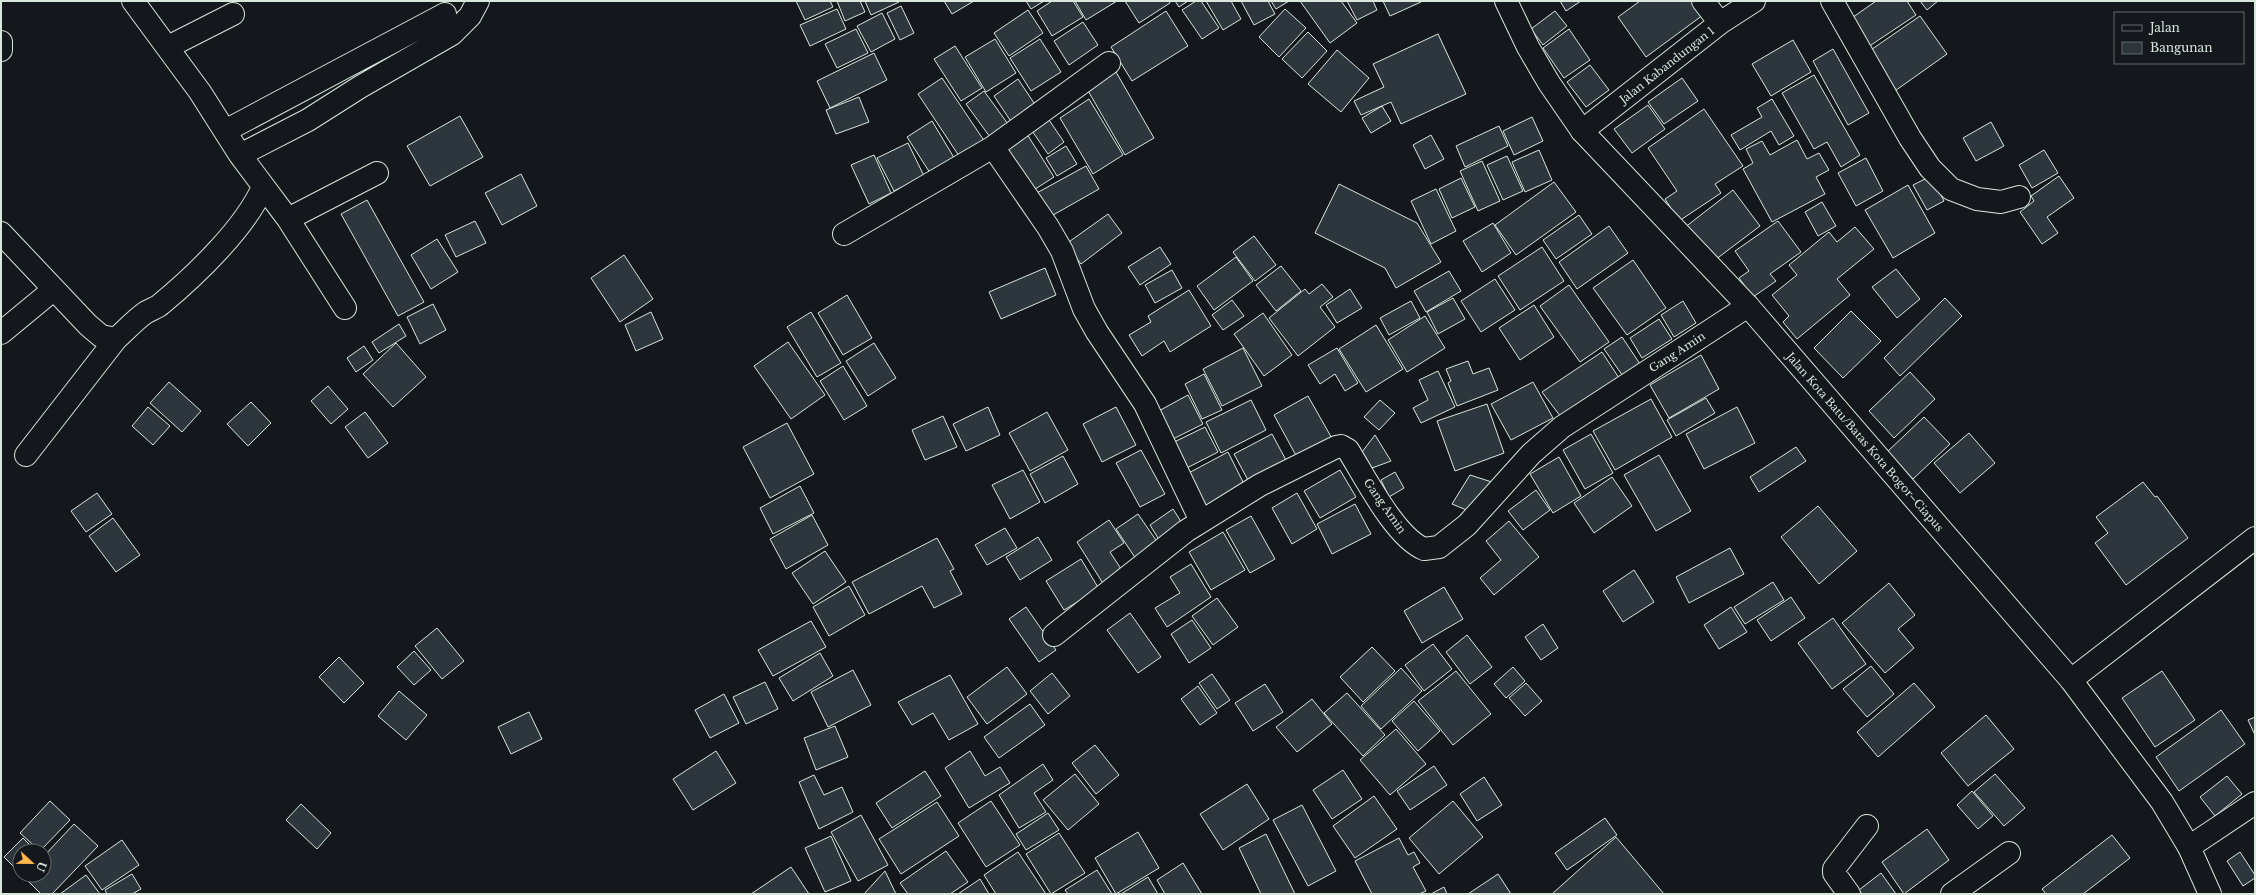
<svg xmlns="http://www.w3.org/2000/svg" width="2256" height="895" font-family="'Libre Baskerville',serif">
  <rect width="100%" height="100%" fill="#14181c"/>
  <!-- building -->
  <path fill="#2c363c" stroke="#d8e6dc" d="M796,1H830L833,7L805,20Z
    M837,1H860L865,12L845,21Z
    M865,1H898L899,2L871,15Z
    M944,1H974L952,14Z
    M1026,1H1044L1031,9Z
    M1052,1H1073L1083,17L1052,36L1037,11Z
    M1075,1H1117L1086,20Z
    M1125,1H1169L1170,3L1139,23Z
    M1175,1H1188L1179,7Z
    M1196,1H1201L1219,28L1202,39L1182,10Z
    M1206,1H1231L1241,19L1223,30Z
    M1241,1H1268L1275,14L1254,25Z
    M1271,1H1289L1276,9Z
    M1300,1H1341L1357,23L1330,43Z
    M1347,1H1373L1377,10L1357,20Z
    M1383,1H1421V2L1390,16Z
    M1560,1H1581L1566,11Z
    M1640,1H1693L1703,15L1646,57L1618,17Z
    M1876,1H1907L1916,15L1868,47L1849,20Z
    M1920,1H1938L1927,10Z
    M901,6L914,33L900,40L887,13Z
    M837,9L846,29L810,46L800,25Z
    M1285,9L1306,28L1279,57L1259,37Z
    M1028,10L1043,33L1009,56L994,33Z
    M1166,11L1188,46L1132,81L1111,47Z
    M1555,11L1567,26L1543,45L1531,29Z
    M882,13L895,39L871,52L857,26Z
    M1920,16L1947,54L1892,93L1865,54Z
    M1083,22L1098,45L1069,65L1054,41Z
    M856,29L868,53L837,68L825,44Z
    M1569,29L1590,60L1564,78L1543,48Z
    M1308,32L1327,51L1302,78L1282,59Z
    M1438,34L1466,94L1401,124L1391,102L1361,115L1354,101L1384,87L1373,64Z
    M995,39L1016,73L986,92L965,57Z
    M1040,39L1061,72L1031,91L1010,58Z
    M1793,40L1811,72L1771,96L1752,64Z
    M955,46L982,88L961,101L934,59Z
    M1833,49L1869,113L1848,125L1813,61Z
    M1337,50L1369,78L1341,112L1308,84Z
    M874,53L887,80L830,108L817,81Z
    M1590,65L1609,90L1586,107L1567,82Z
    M1116,72L1154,138L1125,155L1087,89Z
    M1814,75L1860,155L1841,167L1827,142L1814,149L1782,93Z
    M942,78L987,145L963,162L918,94Z
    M1682,78L1698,101L1664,124L1648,102Z
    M1018,79L1036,106L1012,123L994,96Z
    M984,91L1008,124L990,137L966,104Z
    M859,97L869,122L836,134L826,110Z
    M1089,99L1123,155L1093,174L1060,118Z
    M1772,99L1794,136L1779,145L1771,131L1740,150L1731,135L1762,117L1757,108Z
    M1648,105L1665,129L1632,153L1614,129Z
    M1382,106L1391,121L1371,133L1362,118Z
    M1704,109L1743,166L1715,184L1721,193L1679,221L1665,199L1677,191L1648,148Z
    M460,116L483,157L430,186L407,146Z
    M1047,117L1064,142L1048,154L1030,128Z
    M1532,117L1543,141L1514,155L1503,131Z
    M932,121L956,161L932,176L907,137Z
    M1991,122L2004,146L1976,161L1963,138Z
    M1499,126L1508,146L1465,167L1456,146Z
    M1025,131L1054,177L1029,193L1000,147Z
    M1431,135L1444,159L1425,169L1413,145Z
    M1797,140L1807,159L1819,153L1829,170L1816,177L1825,194L1772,222L1743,169L1753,163L1746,149L1762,141L1770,155Z
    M908,143L924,176L894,191L877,158Z
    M1066,146L1077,164L1057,176L1046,158Z
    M1539,150L1552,180L1525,192L1512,162Z
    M2044,150L2058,173L2032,188L2019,165Z
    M874,155L891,193L869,204L851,165Z
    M1507,156L1523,191L1503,200L1487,165Z
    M1866,158L1883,191L1856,206L1838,173Z
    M1482,161L1500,201L1478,211L1460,171Z
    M1086,166L1099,189L1046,219L1033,195Z
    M521,174L537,206L502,225L485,193Z
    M1931,176L1944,201L1927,210L1913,185Z
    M2059,176L2074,198L2047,217L2058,233L2042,244L2020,212L2034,201L2031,196Z
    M1461,178L1475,207L1452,218L1439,189Z
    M1554,182L1576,212L1516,255L1495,225Z
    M1339,184L1417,223L1441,262L1396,288L1385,268L1315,233Z
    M1908,185L1935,233L1893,258L1865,210Z
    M1436,189L1456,231L1431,244L1411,201Z
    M1733,190L1760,226L1711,263L1684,228Z
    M367,200L424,302L398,316L341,214Z
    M1822,202L1836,226L1818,236L1805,212Z
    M1108,214L1122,233L1081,264L1066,244Z
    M1579,215L1592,234L1556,259L1543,240Z
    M475,221L486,243L456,257L445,235Z
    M1778,221L1801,252L1770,274L1776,281L1753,297L1739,278L1749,271L1735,251Z
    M1493,223L1511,253L1482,272L1463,241Z
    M1609,226L1628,253L1577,289L1559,262Z
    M1855,227L1874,249L1837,279L1850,295L1797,339L1783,322L1789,316L1772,295L1797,275L1789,265L1829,232L1837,242Z
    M1254,236L1276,265L1255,281L1233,252Z
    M437,239L458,272L431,289L411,255Z
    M1160,247L1171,264L1140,285L1128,267Z
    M1542,247L1564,281L1520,310L1498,276Z
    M624,255L653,299L620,322L591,278Z
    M1236,257L1253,281L1214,310L1197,286Z
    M1633,260L1666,308L1627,335L1593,288Z
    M1281,266L1301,291L1276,311L1256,285Z
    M1045,268L1056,295L1001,319L989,292Z
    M1896,269L1920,299L1897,318L1872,287Z
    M1172,270L1182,288L1155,303L1145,285Z
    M1449,271L1461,291L1426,312L1414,291Z
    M1495,279L1515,310L1481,332L1461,301Z
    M1322,284L1333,297L1320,307L1335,327L1298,356L1269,318L1305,289L1309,294Z
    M1569,285L1609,342L1580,362L1540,306Z
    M1350,289L1362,308L1337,323L1326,305Z
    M1189,290L1211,326L1170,352L1164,341L1142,356L1129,335L1151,322L1148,316Z
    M847,295L872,338L843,355L818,313Z
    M1453,298L1465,319L1438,334L1427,312Z
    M1945,298L1962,316L1900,376L1884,358Z
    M1232,300L1244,316L1223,330L1212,315Z
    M1411,301L1420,318L1389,335L1380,318Z
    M1683,301L1696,323L1674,337L1661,315Z
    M433,304L446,330L420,344L407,317Z
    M1534,305L1554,337L1520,360L1499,328Z
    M1851,311L1881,341L1843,378L1814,348Z
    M651,312L663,339L636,351L625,325Z
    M811,312L841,363L817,377L787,327Z
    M1263,313L1292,355L1264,376L1234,334Z
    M1425,316L1445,348L1407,372L1388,340Z
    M1659,319L1672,339L1642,358L1630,338Z
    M399,324L406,336L379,353L372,342Z
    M1376,325L1403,369L1366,392L1339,349Z
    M1622,337L1642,367L1625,379L1604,349Z
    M788,342L825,395L791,419L754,366Z
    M396,343L426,377L393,407L363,374Z
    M874,343L896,378L868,396L846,361Z
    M364,346L373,360L356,372L347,358Z
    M1243,348L1262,386L1222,406L1203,369Z
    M1337,348L1358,383L1345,391L1335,374L1320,384L1308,365Z
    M1602,352L1621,381L1561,417L1542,392Z
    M1701,355L1719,389L1669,418L1650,385Z
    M1468,361L1473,374L1489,368L1498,390L1457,406L1448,383L1451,381L1446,369Z
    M843,366L867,406L844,420L820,381Z
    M1438,371L1455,407L1421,423L1413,408L1428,400L1419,380Z
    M1910,372L1935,399L1894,438L1869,411Z
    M1204,374L1222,410L1202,419L1185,384Z
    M169,382L201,411L182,432L150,403Z
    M1533,382L1553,418L1511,440L1491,404Z
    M328,386L348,409L331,424L311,401Z
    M1188,395L1203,424L1169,441L1155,413Z
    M1308,396L1334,442L1299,461L1274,415Z
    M1706,398L1715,413L1676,436L1667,420Z
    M1651,399L1672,437L1615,470L1593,431Z
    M1251,400L1266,430L1221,453L1206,422Z
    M1380,400L1395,413L1379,430L1364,417Z
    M251,402L271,423L248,446L227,424Z
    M1487,404L1504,453L1455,471L1437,421Z
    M148,407L170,426L153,445L132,426Z
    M988,407L1000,435L966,451L953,424Z
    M1116,407L1136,445L1102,462L1083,424Z
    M1737,407L1755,443L1704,469L1686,434Z
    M365,412L388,443L368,458L345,427Z
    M1047,412L1068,450L1030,471L1009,433Z
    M943,416L957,447L925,460L912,430Z
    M1924,417L1950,444L1913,479L1887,452Z
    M787,423L814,474L770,498L743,447Z
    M1205,427L1218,452L1181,471L1168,445Z
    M1969,433L1995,463L1960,493L1934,463Z
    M1272,434L1287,462L1249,482L1234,454Z
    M1591,434L1613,473L1585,489L1563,450Z
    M1375,435L1391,461L1372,468L1362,452Z
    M1796,447L1806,461L1759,492L1750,477Z
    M1141,450L1165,494L1140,507L1116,463Z
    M1228,452L1246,488L1202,512L1183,476Z
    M1659,455L1691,511L1656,531L1624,475Z
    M1063,456L1078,484L1045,503L1030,474Z
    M1559,457L1581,496L1553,513L1530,474Z
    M1023,470L1040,502L1010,519L992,485Z
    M1340,470L1356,497L1320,518L1304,491Z
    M1395,472L1404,488L1389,497L1381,480Z
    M1470,475L1495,483L1469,511L1452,504Z
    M1612,477L1632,506L1594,533L1574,503Z
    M2143,482L2155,497L2157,496L2188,538L2126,585L2095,543L2108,533L2096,517Z
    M800,486L814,513L773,534L760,508Z
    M1536,490L1550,510L1523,530L1508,511Z
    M97,493L112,514L86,532L71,511Z
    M1297,493L1317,529L1292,544L1272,508Z
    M1355,504L1371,534L1332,554L1317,524Z
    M1818,506L1857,551L1819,584L1781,537Z
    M1173,509L1185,528L1161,543L1150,525Z
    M1138,514L1160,546L1138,562L1116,529Z
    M812,515L828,545L786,569L770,539Z
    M1251,516L1275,559L1250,573L1226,530Z
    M113,518L140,555L116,572L89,536Z
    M1109,520L1124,543L1110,552L1123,572L1104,585L1077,542Z
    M1509,521L1539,557L1494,595L1480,578L1501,560L1486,541Z
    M1005,528L1017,548L987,565L975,545Z
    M1223,532L1245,570L1211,590L1189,552Z
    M1038,537L1052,560L1020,580L1006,557Z
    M937,538L954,569L950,571L962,594L934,608L922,586L869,614L852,582Z
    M1730,548L1744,574L1689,603L1676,577Z
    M825,551L846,582L813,604L792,573Z
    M1081,559L1099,589L1064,610L1046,581Z
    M1191,564L1211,597L1167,627L1155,608L1180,593L1170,577Z
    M1634,570L1654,602L1623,622L1603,591Z
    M1773,582L1784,600L1745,624L1734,607Z
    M1889,583L1915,615L1898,629L1914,648L1885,673L1842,623Z
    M849,586L865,615L829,636L813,607Z
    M1444,587L1463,619L1422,643L1404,611Z
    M1791,597L1805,618L1771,641L1757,620Z
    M1217,598L1238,627L1213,645L1192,616Z
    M1026,607L1056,650L1039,662L1009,619Z
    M1731,607L1747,632L1719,649L1704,625Z
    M1130,613L1161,657L1138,673L1107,630Z
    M1833,618L1866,664L1832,689L1798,643Z
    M1192,620L1211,648L1189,663L1171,634Z
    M811,621L826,647L773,676L758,650Z
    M1543,624L1558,648L1541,660L1525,637Z
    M437,628L464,661L442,679L415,646Z
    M1467,635L1492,667L1470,684L1446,652Z
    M1433,644L1452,669L1424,691L1405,665Z
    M1372,647L1395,671L1363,702L1340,677Z
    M414,651L431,670L414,685L397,667Z
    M820,653L833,676L793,701L779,678Z
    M339,657L364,683L344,703L319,677Z
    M1871,666L1894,694L1867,717L1843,689Z
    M1007,667L1027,694L987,724L967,697Z
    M1513,667L1525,681L1506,698L1494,684Z
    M1401,668L1422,691L1381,729L1361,706Z
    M853,670L871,705L828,727L811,692Z
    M1456,671L1491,714L1453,745L1418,701Z
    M2162,671L2195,720L2155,747L2122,698Z
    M1052,673L1070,696L1048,714L1030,691Z
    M1212,674L1230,700L1217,709L1199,683Z
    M950,675L978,724L949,740L933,713L912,725L898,702Z
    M765,682L778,709L746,724L733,697Z
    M1526,683L1542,701L1525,716L1509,698Z
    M1914,683L1935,707L1878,757L1857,732Z
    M1265,684L1283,712L1253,731L1235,703Z
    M1198,686L1217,713L1200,725L1181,699Z
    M399,691L427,715L406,740L378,716Z
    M1347,693L1385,735L1363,756L1324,713Z
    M724,694L739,723L710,738L695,710Z
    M1312,699L1332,724L1297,752L1276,727Z
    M1414,701L1440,731L1418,751L1392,721Z
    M1030,704L1045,725L999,758L984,737Z
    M2221,710L2245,744L2179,791L2156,757Z
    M529,712L542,739L511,754L498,727Z
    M1986,715L2014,749L1968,786L1941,753Z
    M2255,717V735L2248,720Z
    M835,726L848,757L816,770L804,738Z
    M1396,729L1426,764L1390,795L1360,760Z
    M1095,745L1119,775L1096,794L1072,763Z
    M716,751L736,783L693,810L673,779Z
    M970,751L985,776L1000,767L1010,783L969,808L945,768Z
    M1043,764L1053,780L1034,793L1046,812L1019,828L999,795Z
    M1434,766L1447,785L1410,810L1397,791Z
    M1343,770L1362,799L1332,819L1313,790Z
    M925,771L941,796L892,828L876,803Z
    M1075,774L1099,804L1068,830L1043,800Z
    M1995,774L2025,808L2004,826L1974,792Z
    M814,775L824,795L842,787L853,812L819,829L799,782Z
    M2227,776L2242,794L2215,816L2200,797Z
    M1484,777L1502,805L1477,821L1460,794Z
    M1247,784L1269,819L1223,850L1200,814Z
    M1972,791L1993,816L1978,829L1957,805Z
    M1374,796L1397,829L1355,858L1333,826Z
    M50,801L70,820L40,851L20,833Z
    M991,801L1020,845L986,867L958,823Z
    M1453,801L1483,837L1439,874L1409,838Z
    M937,802L959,836L901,874L879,839Z
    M301,804L331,833L317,849L286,820Z
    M1302,805L1336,871L1308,886L1273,820Z
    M1048,813L1059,830L1026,850L1016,834Z
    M861,815L888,865L858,881L831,832Z
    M1605,818L1617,835L1567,870L1555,853Z
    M74,824L98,846L52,894H41L22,875H44V856Z
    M1927,829L1949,860L1904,894L1882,862Z
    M1138,832L1159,868L1116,894L1095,858Z
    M1059,833L1085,873L1051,894L1026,854Z
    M1266,834L1295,894H1261L1239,848Z
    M2112,835L2130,858L2083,894H2046L2042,889Z
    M831,836L851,881L825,892L805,848Z
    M1616,837L1664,894H1552L1582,867Z
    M23,838L36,851H20V873L4,857Z
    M1399,838L1408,855L1414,852L1420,863L1413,867L1426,891L1419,894H1372L1355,861Z
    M122,840L139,865L102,890L85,866Z
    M946,851L968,882L950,894H908L900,883Z
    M1018,852L1046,894H996L984,875Z
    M2240,852L2255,875V878L2243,886L2227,861Z
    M1183,863L1202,894H1165L1157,880Z
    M791,867L809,894H751Z
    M1097,870L1112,894H1068L1065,890Z
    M885,871L896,894H864Z
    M1881,873L1896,894H1862L1859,890Z
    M132,874L141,889L132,894H107L105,890Z
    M1498,874L1511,894H1468Z
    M86,875L100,894H60Z
    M1148,877L1158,894H1121Z
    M980,879L989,894H958Z
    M1444,887L1447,894H1431Z"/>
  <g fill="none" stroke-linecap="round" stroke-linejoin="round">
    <defs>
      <path id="minor" d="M133,1L200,92L240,155L288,219L377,173
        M1703,1L1720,23
        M1832,1L1910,138L1930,168L1951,189L1977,199L2001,202L2019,197
        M1,42V50
        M168,47L233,14
        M225,131L445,14
        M1582,131L1720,23L1754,1
        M993,147L1048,227L1062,251L1084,309L1097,332L1145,404L1201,521
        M240,155L308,120L360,87L452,34L470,16L478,1
        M288,219L345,308
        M1,233L88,325L101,336L116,339C125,331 135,320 145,313C151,309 157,308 161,304C196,275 245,228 263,187
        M844,234L993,147L1109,63
        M1,333L53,290
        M26,455L116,339
        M1054,635L1186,531L1260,485L1336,447L1341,446L1348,450C1365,477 1395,537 1424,549L1439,547L1467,525L1531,454L1562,427L1748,306
        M2071,680L2255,538
        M2189,847L2255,803
        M1849,894L1834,873V869L1867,826
        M1952,894L2009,853"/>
      <path id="major" d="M1506,1L1528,47L1549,83L1582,131L1748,306L2071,680L2162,802L2189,847L2210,894"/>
    </defs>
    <!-- minor casing -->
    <use href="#minor" stroke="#d8e6dc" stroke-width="24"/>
    <!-- major casing -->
    <use href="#major" stroke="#d8e6dc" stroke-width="24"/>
    <!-- minor -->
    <use href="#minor" stroke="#14181c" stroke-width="22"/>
    <!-- major -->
    <use href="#major" stroke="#14181c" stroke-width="22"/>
  </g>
  <g text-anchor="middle" stroke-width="3" stroke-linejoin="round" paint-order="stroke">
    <!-- street labels -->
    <g font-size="11" fill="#d8e6dc" stroke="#14181c">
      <text transform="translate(1667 65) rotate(-38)" y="4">Jalan Kabandungan 1</text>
      <text transform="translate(1677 352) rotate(-33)" y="4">Gang Amin</text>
      <text transform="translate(1865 442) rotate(49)" y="4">Jalan Kota Batu/Batas Kota Bogor–Ciapus</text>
      <text transform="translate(1385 506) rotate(55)" y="4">Gang Amin</text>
    </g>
  </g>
  <!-- border -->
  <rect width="2256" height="895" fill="none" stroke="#d8e6dc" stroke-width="4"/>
  <!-- legend -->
  <rect x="2114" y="12" width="130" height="52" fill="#14181c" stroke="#626a69"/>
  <rect x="2122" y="25" width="20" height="6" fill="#14181c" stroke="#626a69"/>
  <text x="2150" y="32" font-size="12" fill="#d8e6dc">Jalan</text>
  <rect x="2122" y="42" width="20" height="12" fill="#2c363c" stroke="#626a69"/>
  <text x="2150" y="52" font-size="12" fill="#d8e6dc">Bangunan</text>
  <!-- north arrow -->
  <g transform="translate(32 863) rotate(112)"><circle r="19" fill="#14181c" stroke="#626a69"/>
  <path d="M0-3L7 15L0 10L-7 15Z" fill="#ffb74d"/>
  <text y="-6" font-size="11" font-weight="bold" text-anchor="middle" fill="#d8e6dc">U</text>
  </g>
</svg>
